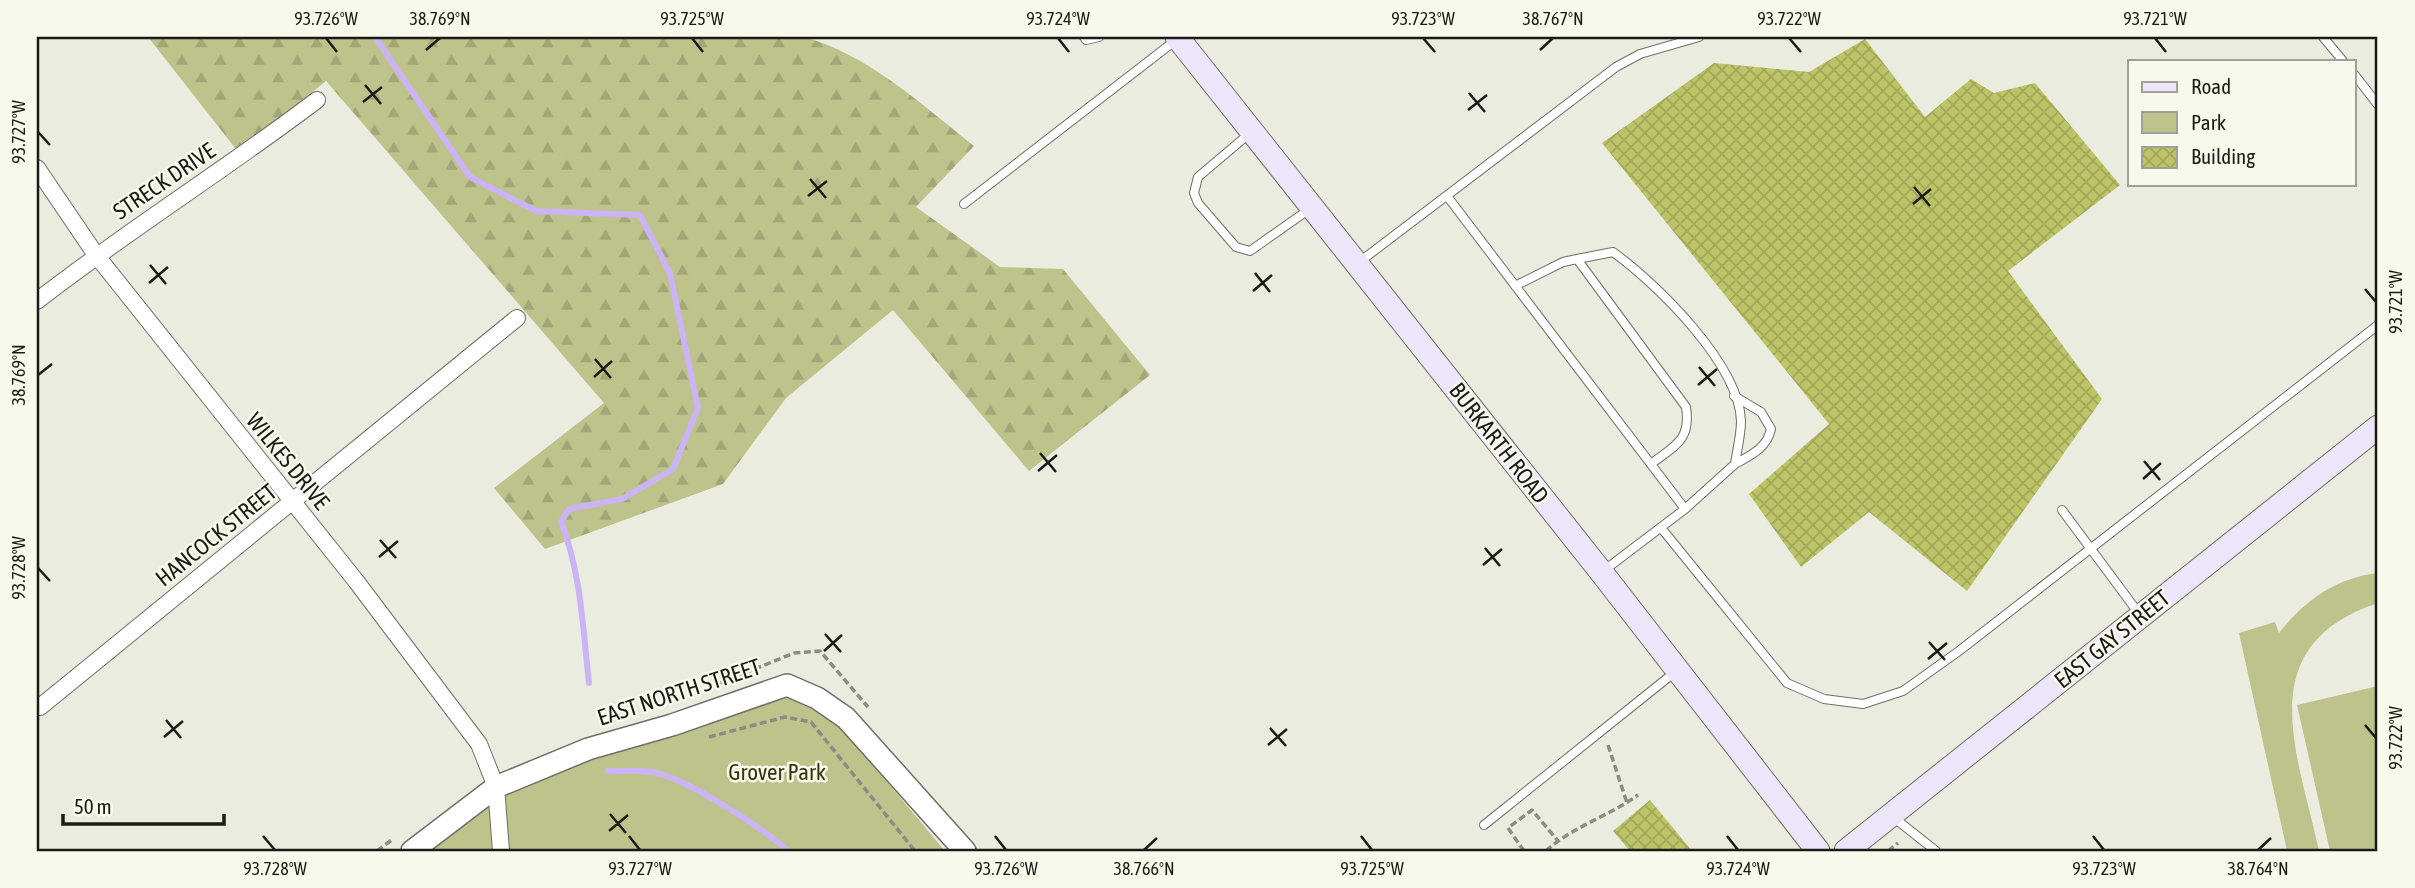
<svg xmlns="http://www.w3.org/2000/svg" width="2415" height="888" font-family="'Asap Condensed',sans-serif">
  <defs>
    <pattern id="forest-firs" width="22" height="20" patternUnits="userSpaceOnUse" patternTransform="scale(1.75)"><rect width="22" height="20" fill="#bec38c"/><path d="M5 1l3.5 6h-7zM16 11l3.5 6h-7z" fill="#a3a778"/></pattern>
    <pattern id="building-cross-hatch" width="8" height="8" patternUnits="userSpaceOnUse" patternTransform="scale(1.75)"><rect width="8" height="8" fill="#bdc467"/><path d="M0 0l8 8M0 8l8-8" fill="none" stroke="#a2a859"/></pattern>
  </defs>
  <rect width="100%" height="100%" fill="#ebece0"/>
  <!-- forest -->
  <path fill="url(#forest-firs)" d="M148,37H803C865,52 925,107 974,146L916,207L1000,267L1063,269L1150,375L1029,471L893,310L786,398L723,484L545,549L494,488L604,403L326,81L239,153Z"/>
  <!-- green -->
  <path fill="#bec38c" d="M2378,573V603C2249,646 2298,753 2319,851H2287L2239,633L2275,622L2279,633C2305,600 2336,578 2378,573Z
    M787,685L817,698L945,851H418L496,787Z
    M2378,686V851H2330L2297,705Z"/>
  <g fill="none" stroke-linecap="round" stroke-linejoin="round">
    <!-- stream -->
    <path stroke="#ccb3f5" stroke-width="6" d="M375,37L470,177L536,211L640,215L670,273L698,408L673,469L622,499L569,509L561,522C581,572 583,630 589,683
      M608,771C622,771 638,770 652,772C684,777 763,828 788,851"/>
  </g>
  <!-- building -->
  <path fill="url(#building-cross-hatch)" d="M1865,39L1925,117L1971,79L1994,93L2035,83L2120,185L2008,271L2102,399L1967,591L1869,512L1801,567L1749,494L1829,424L1602,143L1714,63L1809,72Z
    M1650,800L1692,851H1630L1613,831Z"/>
  <g fill="none" stroke-linecap="round" stroke-linejoin="round">
    <defs>
      <path id="service" d="M1084,37L1086,40L1099,37
        M2323,37L2343,61
        M2354,74L2378,105
        M1250,133L1198,177L1194,193L1198,203L1236,247L1250,251L1311,208
        M1447,196L1685,509L1602,572
        M964,204L1176,40
        M1577,259L1613,252C1657,284 1739,364 1741,421C1741,435 1737,450 1735,464L1685,509
        M1358,263L1616,67L1640,54L1699,37
        M1515,286L1563,262L1577,259L1686,407C1691,440 1676,445 1651,464
        M1734,396L1761,412L1771,429C1767,448 1751,455 1735,464
        M2062,510L2140,615
        M1662,529L1787,683L1824,699L1863,704L1903,691L1959,651L2378,325
        M1893,817L1936,851
        M1484,825L1675,672"/>
      <path id="minor" d="M37,168L96,255L356,581L479,744L496,787L501,851
        M37,301C128,230 225,170 317,100
        M40,707L517,318"/>
      <path id="tertiary" d="M412,851L496,787L588,749L672,725L787,685L817,698L846,718L965,851"/>
      <path id="secondary" d="M1177,37L1602,573L1818,851
        M1846,851L2378,427"/>
    </defs>
    <!-- service casing -->
    <use href="#service" stroke="#6e6f65" stroke-width="10"/>
    <!-- minor casing -->
    <use href="#minor" stroke="#6e6f65" stroke-width="18"/>
    <!-- tertiary casing -->
    <use href="#tertiary" stroke="#6e6f65" stroke-width="24"/>
    <!-- secondary casing -->
    <use href="#secondary" stroke="#6e6f65" stroke-width="25"/>
    <!-- path -->
    <path stroke="#8b8c84" stroke-width="3.5" stroke-dasharray="7 3.5" stroke-linecap="butt" d="M706,689L794,653L820,651L868,707
      M709,737L785,717L811,722L915,851
      M1608,745L1627,803
      M377,851L393,839
      M1524,851L1508,828L1532,810L1558,841
      M1546,851C1572,827 1609,816 1638,795
      M1888,851L1898,843"/>
    <!-- service -->
    <use href="#service" stroke="#fff" stroke-width="8"/>
    <!-- minor -->
    <use href="#minor" stroke="#fff" stroke-width="16"/>
    <!-- tertiary -->
    <use href="#tertiary" stroke="#fff" stroke-width="21"/>
    <!-- secondary -->
    <use href="#secondary" stroke="#ede5fa" stroke-width="23"/>
  </g>
  <!-- ticks -->
  <path fill="none" stroke="#1a1b16" stroke-width="2.5" d="M326,38L337,52M692,38L703,52M1058,38L1069,52M1423,38L1435,52M1789,38L1801,52M2155,38L2166,52M426,50L440,38M1540,50L1553,38M365,85L381,104M1469,93L1485,112M363,102L382,87M1468,110L1487,95M38,132L50,145M810,179L826,198M1914,187L1930,206M808,196L827,181M1913,204L1931,189M150,265L166,284M1255,273L1270,292M149,283L168,267M2365,289L2376,302M1253,291L1272,275M595,359L611,378M1699,367L1715,386M38,375L52,364M594,377L612,361M1698,385L1717,369M1040,453L1056,472M2144,461L2160,480M1038,471L1057,455M2143,479L2161,463M380,540L396,558M1485,548L1500,566M379,557L398,541M1483,565L1502,549M38,568L50,581M825,634L841,652M1929,642L1945,660M824,651L842,635M1928,659L1947,643M166,720L181,738M2365,725L2376,738M1270,728L1286,746M164,737L183,721M1268,745L1287,729M610,814L626,833M609,831L628,815M263,836L275,850M629,836L640,850M995,836L1006,850M1361,836L1372,850M1727,836L1738,850M2093,836L2104,850M1144,850L1157,838M2258,850L2271,838"/>
  <g text-anchor="middle" stroke-width="5" stroke-linejoin="round" paint-order="stroke">
    <!-- street labels -->
    <g font-size="23" fill="#1a1b16" stroke="#f8f9ed">
      <text transform="translate(164 181) rotate(-34)" y="8">STRECK DRIVE</text>
      <text transform="translate(1499 443) rotate(52)" y="8">BURKARTH ROAD</text>
      <text transform="translate(288 461) rotate(51)" y="8">WILKES DRIVE</text>
      <text transform="translate(216 535) rotate(-39)" y="8">HANCOCK STREET</text>
      <text transform="translate(2112 639) rotate(-39)" y="8">EAST GAY STREET</text>
      <text transform="translate(679 692) rotate(-18)" y="8">EAST NORTH STREET</text>
    </g>
    <!-- park labels -->
    <g font-size="23" fill="#33360d" stroke="#f8f9ed">
      <text x="777" y="780">Grover Park</text>
    </g>
  </g>
  <!-- border -->
  <rect width="2415" height="888" fill="none" stroke="#f8f9ed" stroke-width="77"/>
  <!-- legend -->
  <rect x="2128" y="60" width="228" height="126" fill="#f8f9ed" stroke="#9fa097" stroke-width="2"/>
  <rect x="2142" y="82" width="35" height="10" fill="#ede5fa" stroke="#9fa097" stroke-width="2"/>
  <text x="2191" y="94" font-size="21" fill="#1a1b16">Road</text>
  <rect x="2142" y="112" width="35" height="21" fill="#bec38c" stroke="#9fa097" stroke-width="2"/>
  <text x="2191" y="130" font-size="21" fill="#1a1b16">Park</text>
  <rect x="2142" y="147" width="35" height="21" fill="url(#building-cross-hatch)" stroke="#9fa097" stroke-width="2"/>
  <text x="2191" y="164" font-size="21" fill="#1a1b16">Building</text>
  <!-- scale -->
  <path d="M63 814v10h161v-10" fill="none" stroke="#1a1b16" stroke-width="3.5"/>
  <text x="74" y="814" font-size="21" fill="#1a1b16" stroke="#f8f9ed" stroke-width="5" paint-order="stroke">50 m</text>
  <rect x="38" y="38" width="2338" height="812" fill="none" stroke="#1a1b16" stroke-width="2.5"/>
  <g font-size="18" text-anchor="middle" fill="#1a1b16">
    <text x="326" y="25">93.726°W</text>
    <text x="440" y="25">38.769°N</text>
    <text x="692" y="25">93.725°W</text>
    <text x="1058" y="25">93.724°W</text>
    <text x="1423" y="25">93.723°W</text>
    <text x="1553" y="25">38.767°N</text>
    <text x="1789" y="25">93.722°W</text>
    <text x="2155" y="25">93.721°W</text>
    <text transform="translate(19 132) rotate(-90)" y="6">93.727°W</text>
    <text transform="translate(2396 302) rotate(-90)" y="6">93.721°W</text>
    <text transform="translate(19 375) rotate(-90)" y="6">38.769°N</text>
    <text transform="translate(19 568) rotate(-90)" y="6">93.728°W</text>
    <text transform="translate(2396 738) rotate(-90)" y="6">93.722°W</text>
    <text x="275" y="875">93.728°W</text>
    <text x="640" y="875">93.727°W</text>
    <text x="1006" y="875">93.726°W</text>
    <text x="1144" y="875">38.766°N</text>
    <text x="1372" y="875">93.725°W</text>
    <text x="1738" y="875">93.724°W</text>
    <text x="2104" y="875">93.723°W</text>
    <text x="2258" y="875">38.764°N</text>
  </g>
</svg>
